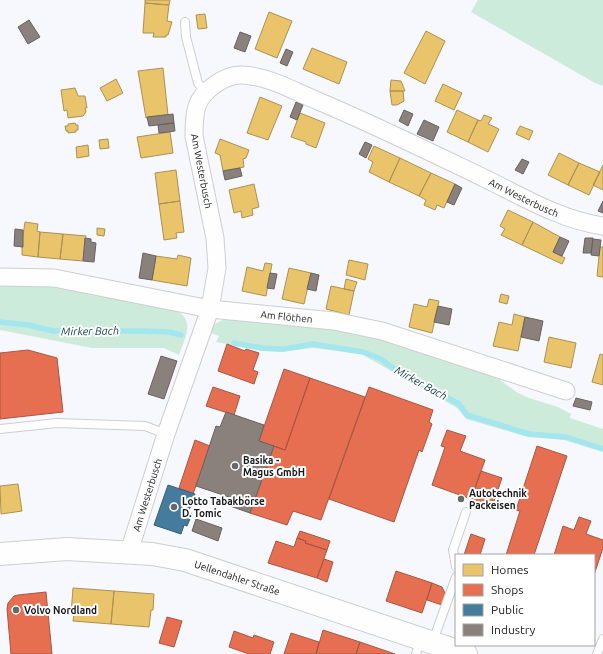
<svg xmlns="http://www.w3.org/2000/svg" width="603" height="654" font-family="Ubuntu,sans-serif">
  <rect width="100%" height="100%" fill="#f7f8fd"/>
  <!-- green -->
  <path fill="#ccebdb" d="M478,0H603V86L595,83L471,12Z
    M0,283L56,285L179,312C195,323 184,340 179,355L164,348H92L0,330Z
    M229,319L351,330L496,377L518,393L529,398L558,407L571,414L570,418L603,429V452L564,440L528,437L466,419L457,408L361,354L313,348L280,352L261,351L216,342L219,336L208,332C213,324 219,320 229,319Z"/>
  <!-- homes -->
  <path fill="#e9c46a" stroke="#ab9153" d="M145,0H170L169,5L145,3Z
    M145,3L169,5L167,21L172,22L168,35H166V37H153L154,33H143Z
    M269,12L292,21L277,58L255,49Z
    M205,14L207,28L198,29L196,15Z
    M426,31L445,41L425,84L404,73Z
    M312,48L347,62L339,84L303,69Z
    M163,68L168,115L146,118L138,71Z
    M116,79L123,93L107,101L100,88Z
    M391,80L401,81L405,91H390Z
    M443,84L462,93L454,110L435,101Z
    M75,88L78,96H85L87,108H85L86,112L83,116L68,118L67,110L64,111L61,90Z
    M390,91H403L404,101L397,105H392Z
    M260,97L282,106L268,140L247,133Z
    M457,110L478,120L468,142L447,132Z
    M300,113L325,123L316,148L306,144V142L291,137Z
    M484,115L492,118L488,124L499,129L488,152L468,142L478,120L481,121Z
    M75,123L76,125H78V130H76V132L68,133V131H66L65,126H68V124Z
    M520,126L533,131L529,140L516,134Z
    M170,132L173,153L141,158L137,137Z
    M108,139L109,148L100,149L99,140Z
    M220,139L249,150L246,158L243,159L244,167L223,171L220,155L215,153Z
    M88,145L89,156L77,158L76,147Z
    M374,146L400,158L389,182L369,172L373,162L368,159Z
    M559,153L579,163L568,185L548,175Z
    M400,158L431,173L419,196L389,182Z
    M579,163L600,172L589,195L568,185Z
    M603,165V190L593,185Z
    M176,170L180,201L159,204L155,173Z
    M431,173L455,184L444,208L437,205L435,210L424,205L426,200L419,196Z
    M254,184L259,207L252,209L253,215L242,218L241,211L234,213L229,190Z
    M180,201L184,232L176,233L177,238L164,240L159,204Z
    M508,210L533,222L522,245L501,235L505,229L500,226Z
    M25,222L38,224L37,231L40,232L38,257L22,255V242Z
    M533,222L560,237L553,252L565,258L562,264L522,245Z
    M97,228L105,229L104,236L97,235Z
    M40,232L63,234L60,259L38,257Z
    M63,234L86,236L83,261L60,259Z
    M600,247H603V277L597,276Z
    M178,255L191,258L187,286L152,280L156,256L177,259Z
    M349,260L368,264L365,280L346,275Z
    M265,263L272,264L266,296L242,291L247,267L263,271Z
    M289,268L311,273L304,304L282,299Z
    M346,279L357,282L354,291L344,289Z
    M331,286L354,291L349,315L326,309Z
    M501,294L509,296L507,304L499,302Z
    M429,299L439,301L432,333L409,327L414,304L427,307Z
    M514,314L525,317L518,351L493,346L499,322L512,325Z
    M549,337L576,343L571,368L544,362Z
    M600,354L603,355V385L592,382Z
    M18,484L22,511L1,514L0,486Z
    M73,588L114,591L111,624L73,621L74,614H71Z
    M114,591L154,594L153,610H151L149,627L111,624Z"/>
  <!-- shops -->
  <path fill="#e76f51" stroke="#a95641" d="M227,344L245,351L246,349L259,353L253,370L258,372L254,384L218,371Z
    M28,350L57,358L63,412L0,419V353Z
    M284,369L310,378L285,450L259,441Z
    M310,378L365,397L321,520L293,511L287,525L250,513L274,446L285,450Z
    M213,387L240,396L234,415L206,406Z
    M369,387L433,410L429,422L432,424L422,452L419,450L394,522L329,499Z
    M447,430L466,436L460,451L485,460L471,499L432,485L445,447L441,446Z
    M195,440L210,446L193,494L179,488Z
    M537,446L567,456L534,555H506L520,511L516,510Z
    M481,471L502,478L492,507L471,499Z
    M579,517L591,521L586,534L603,540V548L594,575V555H554L563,526L574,530Z
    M300,531L330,541L327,550L305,543L306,541L297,538Z
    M471,534L485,539L480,555H464Z
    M297,538L306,541L305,543L327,550L317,578L268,563L276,541L294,547Z
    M324,559L333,562L327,582L317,578Z
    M396,571L432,583L422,613L386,601Z
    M432,583L442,587L446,595L442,605L427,600Z
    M46,592L52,654H11L7,609L8,603L14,596L18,595Z
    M167,617L182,621L174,647L159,643Z
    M323,630L360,642L356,654H316Z
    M234,631L253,638L254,635L274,642L270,654H249L229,647Z
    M291,633L319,642L316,654H284Z
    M360,642L395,654H356Z"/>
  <!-- public -->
  <path fill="#457b9d" stroke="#385e76" d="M168,485L195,494L188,513L192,514L187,526L184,525L181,534L154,525Z"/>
  <!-- industry -->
  <path fill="#8a817c" stroke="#68625f" d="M29,20L40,37L28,44L18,27Z
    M240,32L251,36L245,52L234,48Z
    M286,49L293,52L287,66L280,63Z
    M296,102L303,105L297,120L290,117Z
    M404,110L413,114L408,126L399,121Z
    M173,114L174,123L149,126L147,117Z
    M424,120L439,127L433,141L417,134Z
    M174,123L175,131L159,133L158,125Z
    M365,142L372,145L366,158L359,154Z
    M522,159L529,162L523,174L515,170Z
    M240,168L242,176L225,180L223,171Z
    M455,184L462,188L454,205L447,202Z
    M603,201V213L598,211Z
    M15,229L23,230V247L14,246Z
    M560,237L569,241L562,256L553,252Z
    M85,238L91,239V242L96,243L94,262L83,261Z
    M585,238H593L591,253H583Z
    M593,239L601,240L599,256L591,255Z
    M143,253L156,256L152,280L139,278Z
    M270,273L277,274L274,289L267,288Z
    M311,273L319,275L316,291L307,289Z
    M438,306L452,309L449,325L434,322Z
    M525,317L543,321L539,341L521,337Z
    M161,356L177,361L164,399L148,394Z
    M576,398L592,402L590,410L573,406Z
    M226,412L264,425L259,441L274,446L250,513L230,506L232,498L196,486L216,426L220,427Z
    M196,519L222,528L218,541L192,531Z"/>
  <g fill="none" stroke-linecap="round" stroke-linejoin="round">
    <!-- stream -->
    <path stroke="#a4e6ee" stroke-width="5.5" d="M0,322L28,325L53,331H143L169,332L181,335
      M234,343L262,348L284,349L313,344L363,352L381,359L393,368L459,404L467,415L529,434L566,437L603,449"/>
    <defs>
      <path id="service" d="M185,22L186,37L198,83L206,93
        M0,429L57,423L145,426L166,434
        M456,567L453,550L466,512
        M433,641L456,577
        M416,654L421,639
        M597,654L603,639"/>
      <g id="minor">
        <path id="s1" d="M0,277L54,278L210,309L334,321L382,331L566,391"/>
        <path id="s2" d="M129,552L166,434L210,309L217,268L215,238L194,136C194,126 194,116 197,106C202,91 225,74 242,75C268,76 294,91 318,101C375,125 430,152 486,179C523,197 561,220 603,226"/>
      </g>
      <g id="secondary">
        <path id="s3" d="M0,554L67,549L152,554L185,560L466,654"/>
      </g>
    </defs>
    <!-- service casing -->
    <use href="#service" stroke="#cdced1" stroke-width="10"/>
    <!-- minor casing -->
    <use href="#minor" stroke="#cdced1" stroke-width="19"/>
    <!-- secondary casing -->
    <use href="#secondary" stroke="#cdced1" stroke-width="24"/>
    <!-- service -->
    <use href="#service" stroke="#fefeff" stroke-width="8"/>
    <!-- minor -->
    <use href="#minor" stroke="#fefeff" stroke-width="17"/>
    <!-- secondary -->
    <use href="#secondary" stroke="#fefeff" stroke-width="22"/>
  </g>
  <!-- markers -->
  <g fill="#67686b" stroke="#fff" stroke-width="1.5">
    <circle cx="235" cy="466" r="4"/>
    <circle cx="461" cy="499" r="4"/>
    <circle cx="174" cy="507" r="4"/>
    <circle cx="16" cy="610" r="4"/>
  </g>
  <g text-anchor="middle" stroke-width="4" stroke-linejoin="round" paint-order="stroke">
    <!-- street labels -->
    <g font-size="10" fill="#191a1c" stroke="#fff">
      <text transform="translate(202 171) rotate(79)" y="4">Am Westerbusch</text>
      <text dy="4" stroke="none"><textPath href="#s2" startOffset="828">Am Westerbusch</textPath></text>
      <text dy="4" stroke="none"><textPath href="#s1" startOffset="290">Am Flöthen</textPath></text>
      <text dy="4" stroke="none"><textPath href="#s2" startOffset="60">Am Westerbusch</textPath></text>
      <text dy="4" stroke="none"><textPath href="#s3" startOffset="241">Uellendahler Straße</textPath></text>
    </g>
    <!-- poi labels -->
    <g font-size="10" font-weight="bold" fill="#191a1c" stroke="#fff" text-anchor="start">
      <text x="243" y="464">Basika -<tspan x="243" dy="12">Magus GmbH</tspan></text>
      <text x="469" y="497">Autotechnik<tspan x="469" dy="12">Packeisen</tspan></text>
      <text x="182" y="505">Lotto Tabakbörse<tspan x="182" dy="12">D. Tomic</tspan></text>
      <text x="24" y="614">Volvo Nordland</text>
    </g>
    <!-- water labels -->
    <g font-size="11" font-style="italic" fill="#0f3d41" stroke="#fff">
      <text transform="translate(90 331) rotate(-1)" y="4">Mirker Bach</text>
      <text transform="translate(421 383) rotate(29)" y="4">Mirker Bach</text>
    </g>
  </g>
  <!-- legend -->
  <rect x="455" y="554" width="140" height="92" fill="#ffffff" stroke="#a3a3a4"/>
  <rect x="463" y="564" width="20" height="12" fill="#e9c46a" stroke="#a3a3a4"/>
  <text x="491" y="574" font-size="12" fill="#191a1c">Homes</text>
  <rect x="463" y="584" width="20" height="12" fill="#e76f51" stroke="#a3a3a4"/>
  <text x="491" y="594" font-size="12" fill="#191a1c">Shops</text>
  <rect x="463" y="604" width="20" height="12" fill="#457b9d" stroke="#a3a3a4"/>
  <text x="491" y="614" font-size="12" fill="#191a1c">Public</text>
  <rect x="463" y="624" width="20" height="12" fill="#8a817c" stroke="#a3a3a4"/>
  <text x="491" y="634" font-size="12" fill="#191a1c">Industry</text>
</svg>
